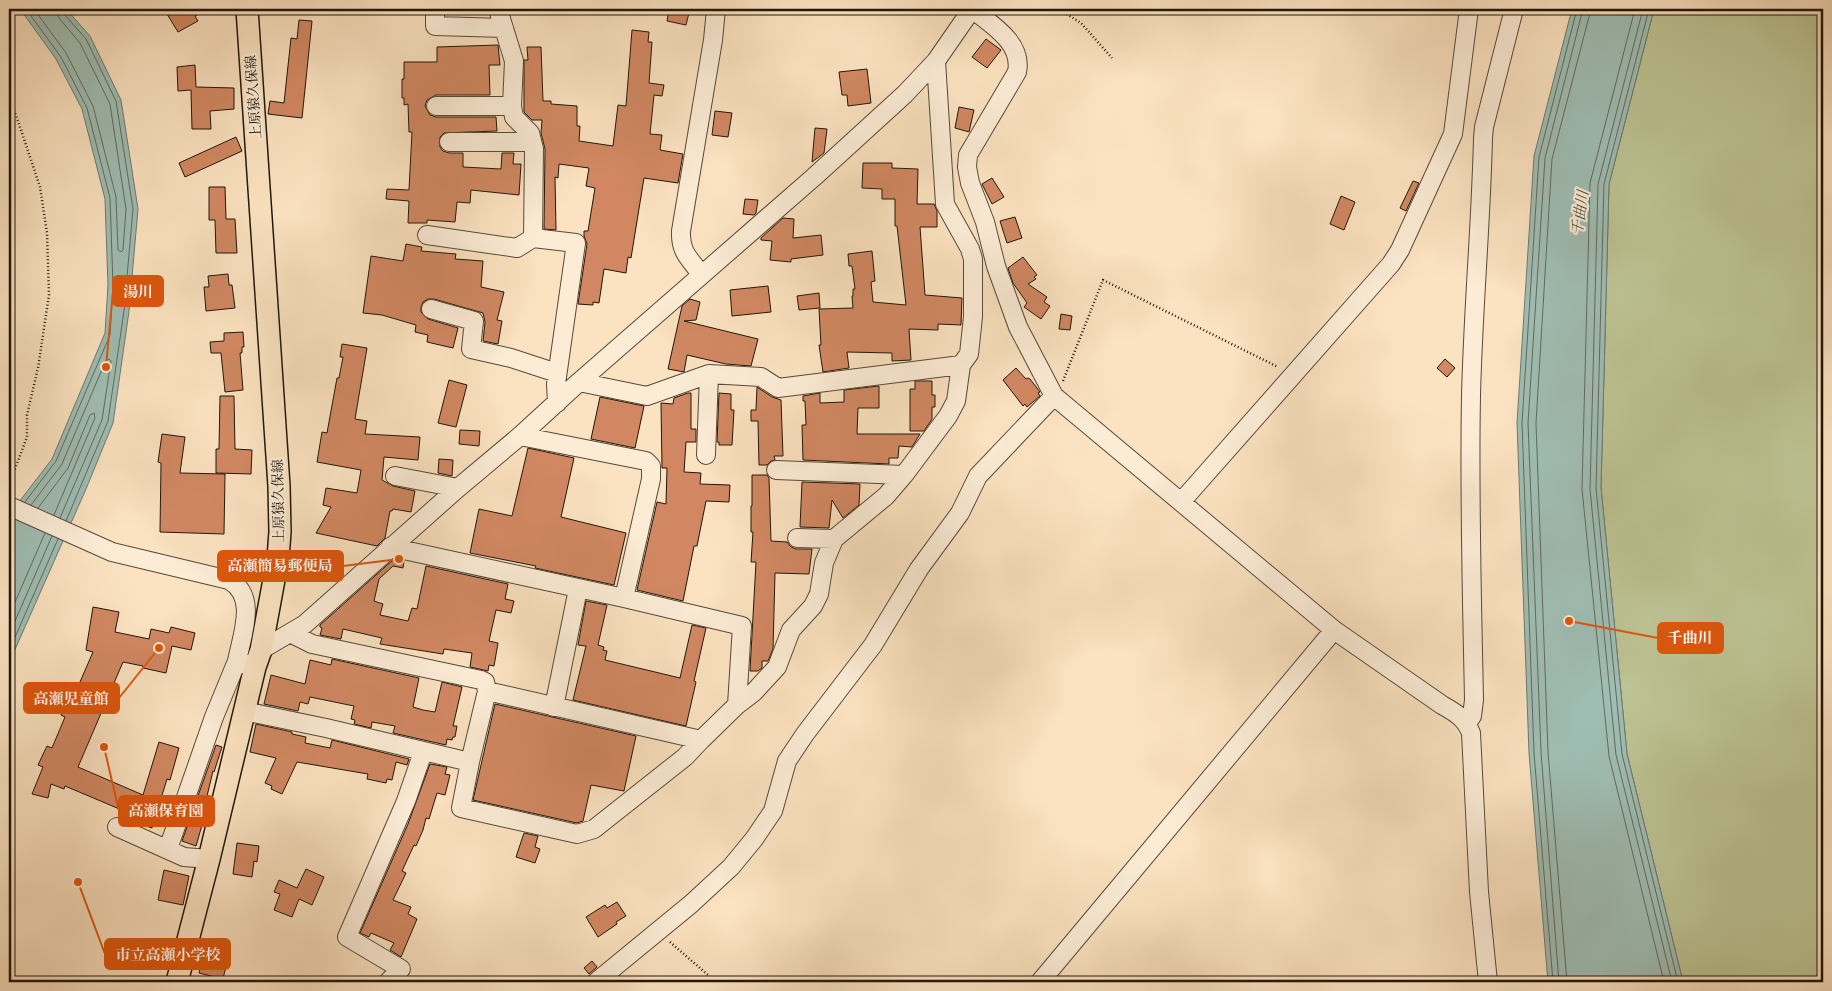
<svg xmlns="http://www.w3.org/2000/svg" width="1832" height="991" font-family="Vollkorn,'Noto Serif JP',serif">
  <rect width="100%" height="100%" fill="#fbe2c0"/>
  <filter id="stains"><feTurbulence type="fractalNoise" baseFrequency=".004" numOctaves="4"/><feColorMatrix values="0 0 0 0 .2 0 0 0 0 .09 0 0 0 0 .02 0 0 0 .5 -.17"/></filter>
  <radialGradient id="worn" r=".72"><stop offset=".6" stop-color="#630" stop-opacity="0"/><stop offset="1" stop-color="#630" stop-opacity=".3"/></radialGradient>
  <!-- green -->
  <path fill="#bdc393" stroke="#6e6c4f" d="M1654,9H1823V982H1683L1627,754L1601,488L1609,184Z"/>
  <!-- water -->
  <path fill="#9fbdb3" stroke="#6c7a70" d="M20,9H66L90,36L121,100L138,209L129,311L113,423L86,489L9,663V515L52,459L105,333L108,285L105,199L82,109L56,59Z
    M1572,9H1654L1609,184L1601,488L1627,754L1683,982H1548L1529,753L1517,423L1534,156Z"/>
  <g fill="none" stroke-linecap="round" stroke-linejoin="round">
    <!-- shore -->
    <path stroke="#606a5f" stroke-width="1" d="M34,9L66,53L93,106L116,197L118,250L121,252L123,250L126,209L110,104L80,43L59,18L56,9
      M62,9L64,14L86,39L116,101L133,209L124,311L108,421L66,521
      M1635,9L1590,183L1582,489L1609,756L1664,982
      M1643,9L1598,184L1590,489L1616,755L1672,982
      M1649,9L1604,184L1596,488L1622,754L1678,982
      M25,502L56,461L110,335L113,286L110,198L87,108L61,57L26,9
      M31,505L62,464L106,360L109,359L111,361L102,420L60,518
      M38,508L68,468L90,415L94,413L95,418L54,515
      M9,616L45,533
      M9,635L52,536
      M9,651L58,539
      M1553,982L1534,753L1522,423L1539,157L1577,9
      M1559,982L1541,752L1528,423L1545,158L1583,9
      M1567,982L1548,752L1536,423L1552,159L1591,9"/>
  </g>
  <!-- building -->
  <path fill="#d18862" stroke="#20160b" d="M164,9H208L195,16L198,21L178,32Z
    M669,9H690L686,25L667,21Z
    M299,20L312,21L302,118L268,114L270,101L284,103L291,38L297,39Z
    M632,30L649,32L648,42H652L649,83L664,85L662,96L654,95L650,134L662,135L660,150L683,154L678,183L644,178L631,258L628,257L626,273L604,269L599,303L593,302V305L578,304L587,244L584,236V231H588L595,188L586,186L589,168L559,164L558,178L555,177L556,230L544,229L545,149L541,133L542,120H532L524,112V60H528L527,47H541L543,101H551V104L577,106V126H580L579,141L613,146L618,105L626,106Z
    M986,39L1001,50L987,68L972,57Z
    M498,45L500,65H489L490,95H436L427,100L425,106L430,115L436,117H496L497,131L444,133L440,137V147L443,151L449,153H463V167L501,169L502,153H514L513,164H521L519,195L471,190L470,203L457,202L455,222L427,220V223H408L409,201L386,199L387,189L409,190L412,132H409L408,104L404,105V98H402V79H404V62H437V47Z
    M195,65L196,87L234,88V109L210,111L211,129H192L191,90L178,91L177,67Z
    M867,69L871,103L848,106L847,95H842L839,72Z
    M959,107L974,110L969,132L955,128Z
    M715,111L732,113L728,137L712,135Z
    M815,128L827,129L824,153L812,162Z
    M236,137L242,151L185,177L179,163Z
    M863,163H892V168L918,169L917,204H934L937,211V227H920L925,295L962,298L961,325L938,324V330L909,329L911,360L892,361V353L847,352L849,368L823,372L819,345H821L819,309L853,308L852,296H853V289H855L852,266H849L848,254L872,251L875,281L871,282L873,302L906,305L897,226H895V199H882V189L862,188Z
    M992,178L1004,197L992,204L982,184Z
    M1413,181L1419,183L1406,211L1400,208Z
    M209,187H225L226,219H235L237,253H216L215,220H209Z
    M1341,196L1355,202L1344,230L1330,224Z
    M745,199L758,200L756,213L754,215L743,214Z
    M1015,217L1022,238L1007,243L1000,221Z
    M783,218L794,219L793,238L821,235L823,255L791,259V262L770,260L772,241L761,240V238Z
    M406,244L422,247L421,251L456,254L455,259L483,261L481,287L504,292L497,320L502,321L498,344L483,341L485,322L483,313L434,299H428L423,302L421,307V312L428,319L458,328L453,348L427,342L428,335L415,332L416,325L382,315L363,313L371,256L403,261Z
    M1023,257L1037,275L1034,277L1036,279L1028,284L1047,297L1044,302L1050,306L1041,319L1024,307L1027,303L1013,283L1008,268Z
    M228,274L229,285H232L235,308L206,311L204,287H209L208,276Z
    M768,286L771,312L732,316L730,290Z
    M819,293L820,308L799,310L797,296Z
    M690,299L700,302L696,320L684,321L758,339L751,366L726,364L687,355L684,372L668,369L682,306Z
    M1061,314L1072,316L1070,330L1059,329Z
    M243,332L244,347H242V353H240L243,390L225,392L221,353H211L210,342L224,341V333Z
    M342,344L367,348L355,419L367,421L365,434L420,437L418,460L384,457L382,480L393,486L415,491L411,512L393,509L392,511H390L385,538L377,546L316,533L331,507L323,505L326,488L357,493L361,470L317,462L322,432L327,433L337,378H339L343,357H340Z
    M1445,359L1455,368L1447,377L1437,368Z
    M1016,368L1026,379L1028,378L1030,379L1040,392L1038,393L1040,396L1027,407L1025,404L1023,406L1003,380Z
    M449,380L467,385L456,427L438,423Z
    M915,381H932V395H935V407H932V419L924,431H910V389H915Z
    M879,386V408H858L857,434H920L912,447L899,446L898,458H889V464L803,460L802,425H806L805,401H803V396L820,393V403L844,402V390Z
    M757,387L772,397L781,400L783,456H774L775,460L771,461L767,465H759L758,421H751V410H756Z
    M688,393H691V429H696V442H686L684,472L701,473L700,484L730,485L729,502L706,501L697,546H694L683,601L637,590L657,502L666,504L667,468H662L661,403L673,404L674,398Z
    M719,393L731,394V410H734L732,445H719V442H717Z
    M220,396H234L235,449L252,450L251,474L216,473V449H219Z
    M600,397L644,406L635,448L591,439Z
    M460,430L480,431L479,446L459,444Z
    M162,434L185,437L180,473L225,474L224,534L160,532L161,463L158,462Z
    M528,448L574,458L561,517L626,533L614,585L535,568L536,566L470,553L479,509L512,516Z
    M439,459L453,460L452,476L438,473Z
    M752,475H767L769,478L771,541L787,542L791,547L796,549H812L809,574L775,573L773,649L768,661H762V668L758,671H750L756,562H751L753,532H751V506H752Z
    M802,482L860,484L859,505L843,518L832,500L829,528L800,527Z
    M394,559L404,561L403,568L393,566L379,579L374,601L383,604L380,615L408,621L412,608L417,609L426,566L508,584L505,599L514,601L511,613L496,610L489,641L498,643L494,666L489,665L488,671L470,667L472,653L444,649L443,654L380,644L382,638L343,629L341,639L320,635L322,628L320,627V625Z
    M586,601L607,605L598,645L604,647L603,650L607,651L605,660L680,678L692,625L706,628L694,681L696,682L686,726L573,700L586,646L578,645Z
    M93,607L119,612L115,632L149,639L151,629L169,633L171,627L195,633L191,650L172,646L166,673L143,668V666L123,662L78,767L143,795L159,742L179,748L170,780L167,779L152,828L134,822L136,816L65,786L64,789L51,784L48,798L32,794L43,767L38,765L47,746L52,748L65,717L61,715L66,704L70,705L93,652L86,650Z
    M332,659L419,678L413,707L423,710L435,712L442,682L462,687L453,726H457L455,737H453L452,740L447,739L446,745L393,733L395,726L372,722L371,728L354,724L355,720L351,719L354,706L310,697L308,704L300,702L298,711L264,704L271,675L305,684L310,660L331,665Z
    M495,704L636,736L624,791L591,785L583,821L577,823L473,800Z
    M256,724L292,732V734L306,737L305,743L330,748L332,740L409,759L407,765L396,762L392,780L387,779L386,783L367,779L368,774L297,762L282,794L271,789L272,786L265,783L276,758L250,752Z
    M216,745L222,747L214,772L213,771L202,817L204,818L196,846L182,841Z
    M430,764L447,767L445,774L450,775L445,795L437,793L429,819L426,818L423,830L416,846L414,845L402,871L406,873L393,900L411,907L408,914L417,919L401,957L390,950L394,943L371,933L369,937L360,933L408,824Z
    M524,833L538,836L535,847L540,849L535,863L516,857Z
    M237,843L259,846L257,862L254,861L252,877L233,874Z
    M306,869L324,877L312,905L299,899L292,917L274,910L280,894L274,892L279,880L297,888Z
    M164,870L189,876L183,905L158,900Z
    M617,902L626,916L616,922L617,924L598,937L586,917L605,905L607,908Z
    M200,945L211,947L210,953L228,957L223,979L199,973L201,964L197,963Z
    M592,961L597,967L589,974L584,968Z"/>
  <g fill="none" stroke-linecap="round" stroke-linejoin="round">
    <defs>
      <path id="minor" d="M435,9V26L504,28
        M498,9L514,61L512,106L514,117L530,133L534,149L533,238L576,243L556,384L557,403
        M436,106H512
        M449,142H532
        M427,235L517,248L533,238
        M701,274C689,258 680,252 681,231L713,40L716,9
        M431,309L474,321L471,349L511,358L557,373
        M579,382L647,396L709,374L761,377L778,388L961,365
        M520,436L646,461L651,466V479L624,598
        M706,455L709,374
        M776,470L904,475L948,416L956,401L961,365L969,354L973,317V259L970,249L945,204L936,61
        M395,476L458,488
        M1181,502L1391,264L1400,250L1453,134L1469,9
        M9,506L112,552L229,580C258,596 242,635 237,661L255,667
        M797,538L834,539L886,496L904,475
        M390,547L624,598L742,626L737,705L701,740L487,691L470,762L461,808L577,834L594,829L685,757L701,740
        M290,633L312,644L481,680L485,682L487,691
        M261,650L305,624L458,488L520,436L579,382L814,177L905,94L936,61L972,9C992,25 1023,43 1017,72L968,155L967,167L970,183L985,222L996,266L1018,327L1054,396L1334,630L1442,705C1456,713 1465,718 1471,733L1479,892L1488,982
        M737,705L754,692L777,667L791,630L813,606L819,594L824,563L834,539
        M554,707L578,589
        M244,711L326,728L470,762
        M1467,723L1472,716L1474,700C1472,598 1469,497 1471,396C1473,310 1481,224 1483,138L1484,127L1514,9
        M117,827L184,857L209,859
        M168,849L214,717L237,661
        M388,982L401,969L347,937L406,801L423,752
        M596,982L691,904L731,867L754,839L773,811L787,761L805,734L873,645L919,569L960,513L978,476L1054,396
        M1040,982L1334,630"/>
      <path id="major" d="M177,982L209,859L255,667L261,650L278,558L280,532L279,486L247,9"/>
    </defs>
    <!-- minor casing -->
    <use href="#minor" stroke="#574938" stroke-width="20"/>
    <!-- major casing -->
    <use href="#major" stroke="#20160b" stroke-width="24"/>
    <!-- path -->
    <path stroke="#20160b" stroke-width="2.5" stroke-dasharray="1 2.5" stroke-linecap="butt" d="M1062,9L1065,13L1081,23L1112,58
      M9,97L19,124L40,187L47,233L49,295L38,368L27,415V437L9,485
      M1063,381L1103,280L1278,367
      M670,942L716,982"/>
    <!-- minor -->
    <use href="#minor" stroke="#fcecd6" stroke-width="18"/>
    <!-- major -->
    <use href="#major" stroke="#fbe2c0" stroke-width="21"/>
  </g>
  <g text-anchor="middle" stroke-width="4.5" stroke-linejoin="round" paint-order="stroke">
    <!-- street labels -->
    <g font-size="14" fill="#20160b" stroke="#fcecd6">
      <text transform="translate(253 97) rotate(-94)" y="5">上原猿久保線</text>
      <text transform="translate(278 501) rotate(-91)" y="5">上原猿久保線</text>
    </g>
    <!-- water labels -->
    <g font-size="15" font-style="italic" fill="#4c5046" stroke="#fcecd6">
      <text transform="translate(1580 213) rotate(-82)" y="5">千曲川</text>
    </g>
  </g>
  <!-- callouts -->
  <path fill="none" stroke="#de560c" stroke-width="2" d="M106 367L113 291M399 559L343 566M1569 621L1658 638M159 648L119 698M104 747L119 811M78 882L105 954"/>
  <g fill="#de560c" stroke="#fcecd6" stroke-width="2">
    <circle cx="106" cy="367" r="5"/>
    <circle cx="399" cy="559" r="5"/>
    <circle cx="1569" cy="621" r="5"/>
    <circle cx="159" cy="648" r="5"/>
    <circle cx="104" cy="747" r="5"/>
    <circle cx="78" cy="882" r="5"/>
  </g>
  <g fill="#de560c" stroke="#de560c" stroke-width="2">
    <rect x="113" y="276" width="50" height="30" rx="5"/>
    <rect x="218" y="551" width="125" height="30" rx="5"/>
    <rect x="1658" y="623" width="65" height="30" rx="5"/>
    <rect x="24" y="683" width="95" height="30" rx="5"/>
    <rect x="119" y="796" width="95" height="30" rx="5"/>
    <rect x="105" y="939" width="125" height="30" rx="5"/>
  </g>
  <g font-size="15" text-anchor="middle" font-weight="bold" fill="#fff">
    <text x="138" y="297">湯川</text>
    <text x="280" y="571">高瀬簡易郵便局</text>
    <text x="1690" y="643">千曲川</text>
    <text x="71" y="704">高瀬児童館</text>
    <text x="166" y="816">高瀬保育園</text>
    <text x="168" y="960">市立高瀬小学校</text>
  </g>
  <!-- margin -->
  <rect width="1832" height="991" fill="none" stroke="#fbe2c0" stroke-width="30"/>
  <rect x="10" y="10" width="1812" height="971" fill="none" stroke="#20160b" stroke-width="2.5"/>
  <rect x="15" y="15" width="1802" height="961" fill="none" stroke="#20160b"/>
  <rect width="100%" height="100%" filter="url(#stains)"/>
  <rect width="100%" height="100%" fill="url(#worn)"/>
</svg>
